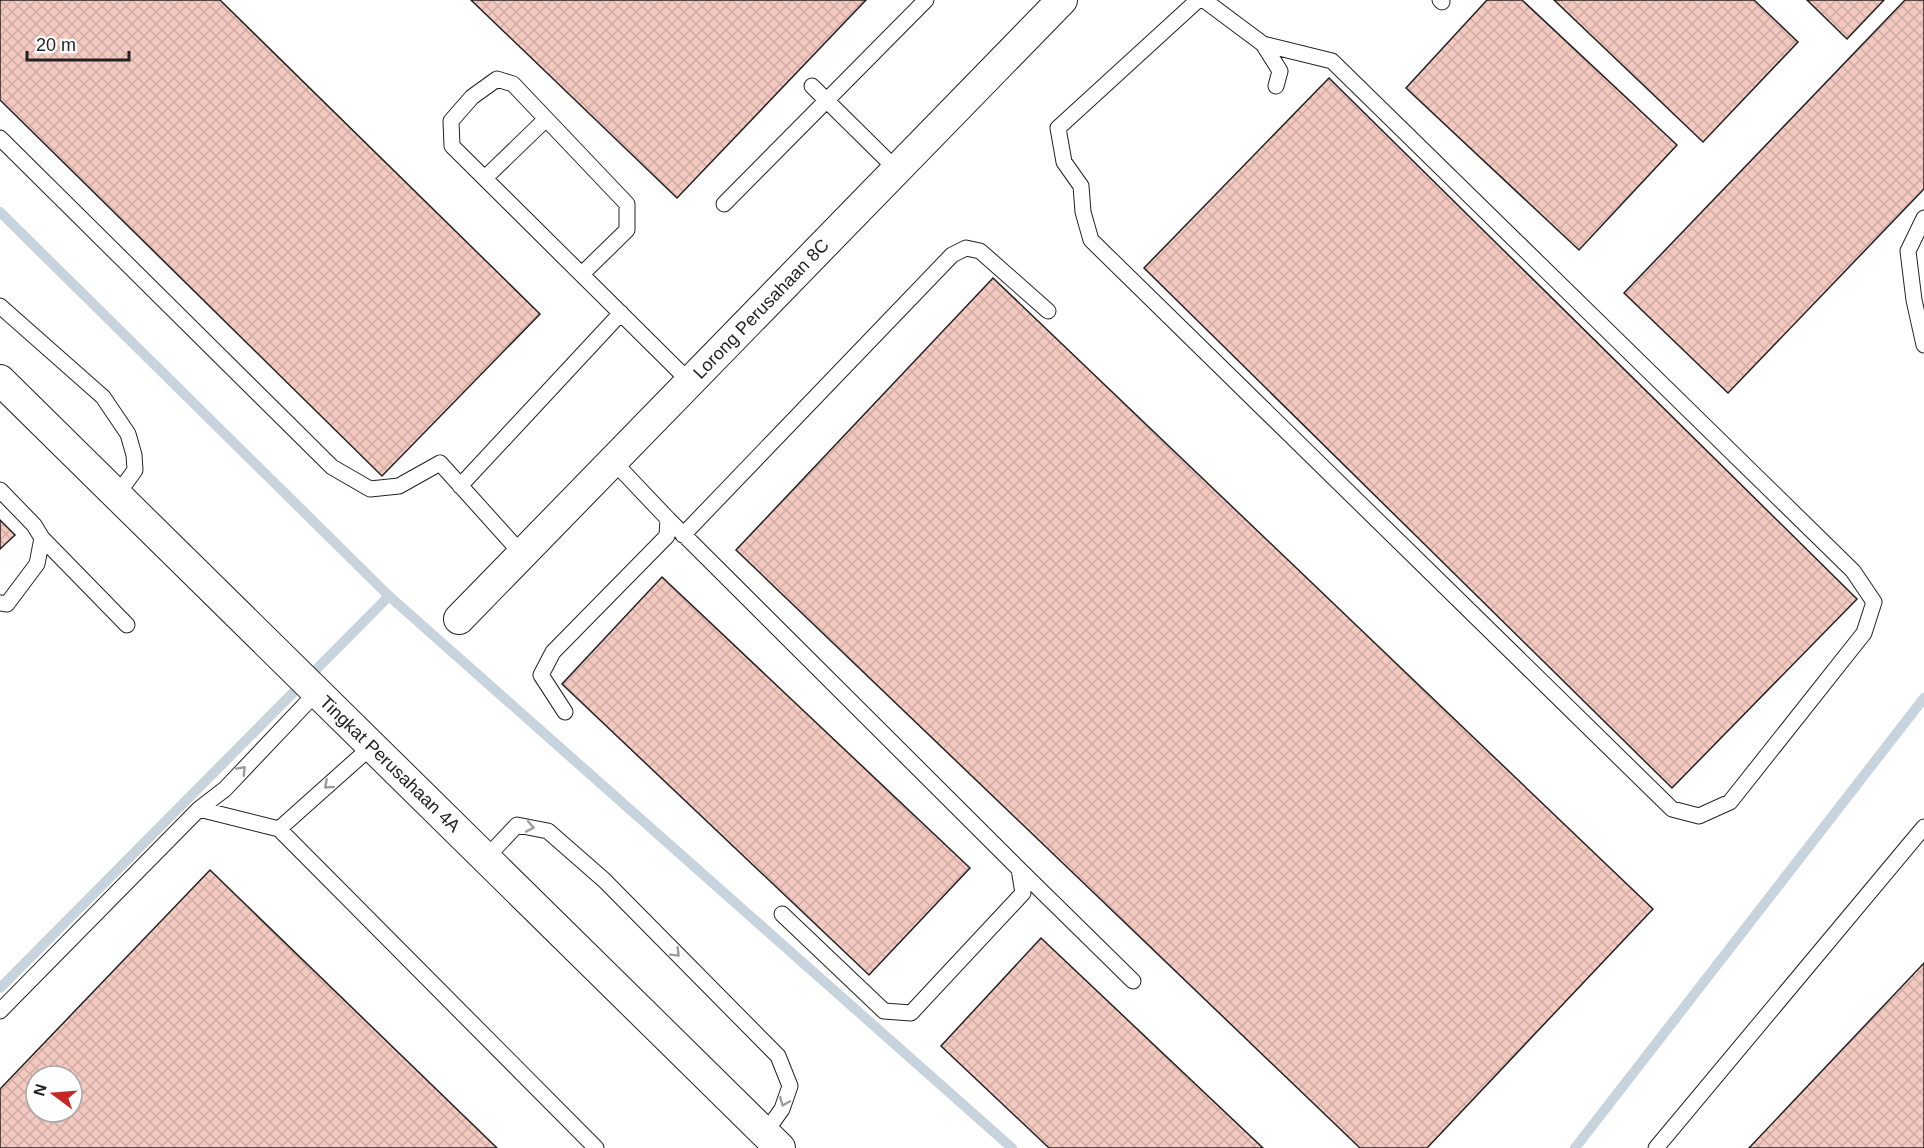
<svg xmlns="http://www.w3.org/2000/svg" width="1924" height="1148" font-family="Arial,sans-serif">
  <defs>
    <pattern id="building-cross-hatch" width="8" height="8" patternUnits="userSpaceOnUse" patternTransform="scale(1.5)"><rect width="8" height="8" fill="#f3c9c0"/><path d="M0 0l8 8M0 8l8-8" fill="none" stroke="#d0aca5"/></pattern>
  </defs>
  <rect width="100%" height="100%" fill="#fff"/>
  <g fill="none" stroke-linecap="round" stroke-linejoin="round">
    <!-- stream -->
    <path stroke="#c7d3dd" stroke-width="10" d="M0,212L389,596L1012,1148
      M0,988L389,596
      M1575,1148L1924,698"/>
  </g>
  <!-- building -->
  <path fill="url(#building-cross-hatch)" stroke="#222" stroke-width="1.5" fill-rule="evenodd" d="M0,0H220L540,314L382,476L0,100Z
    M471,0H866L677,198Z
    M1487,0H1522L1677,145L1579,250L1406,88Z
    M1554,0H1754L1798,42L1703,142Z
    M1807,0H1884L1847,39Z
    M1905,0H1924V189L1728,393L1624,293Z
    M1329,78L1857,599L1672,788L1144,268Z
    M993,278L1653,909L1427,1148H1360L736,550Z
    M0,520L15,535L0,549Z
    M662,577L970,868L869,975L562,684Z
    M210,870L497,1148H0V1089ZM36,1076H72V1112H36Z
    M1041,938L1263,1148H1049L941,1046Z
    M1924,963V1148H1749Z"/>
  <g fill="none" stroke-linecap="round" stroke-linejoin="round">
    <defs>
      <path id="service" d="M1198,0L1058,128L1064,162L1081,186L1083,212L1091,240L1672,809L1699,816L1730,802L1864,633L1874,602L1853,571L1332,61L1263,44
        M1204,0L1263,44L1280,71L1276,86
        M1440,0L1442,2
        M812,86L897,170
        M0,138L332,467L370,489L399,486L440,463L522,554
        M485,178L546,119
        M724,204L926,0
        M1924,218L1908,251L1914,300L1924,345
        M582,274L627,230V204L513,84L497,79L472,97L451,121L452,146L690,382
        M0,306L103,397L128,434L134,455L135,470L117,495
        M460,486L621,313
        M0,490L34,525L42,538L37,564L7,604L0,603
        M668,519L1019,869L1023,893L911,1013L884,1011L782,914
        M683,535L952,255L966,248L980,251L1048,311
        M42,538L127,625
        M565,712L541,675L553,652L667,536L668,519L613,461
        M199,809L225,789L317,692
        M279,829L372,746
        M486,858L517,825L548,831L604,880L778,1056L790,1086L782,1109L765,1133
        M1019,869L1133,981
        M0,1011L199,809L279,829L596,1148
        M1656,1148L1924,827"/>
      <path id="minor" d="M0,380L780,1148
        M459,619L1062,0"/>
    </defs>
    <!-- service casing -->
    <use href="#service" stroke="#222" stroke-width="17"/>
    <!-- minor casing -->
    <use href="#minor" stroke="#222" stroke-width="32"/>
    <!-- service -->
    <use href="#service" stroke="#fff" stroke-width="15"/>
    <!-- minor -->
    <use href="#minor" stroke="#fff" stroke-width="30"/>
  </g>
  <!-- one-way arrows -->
  <defs><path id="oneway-chevron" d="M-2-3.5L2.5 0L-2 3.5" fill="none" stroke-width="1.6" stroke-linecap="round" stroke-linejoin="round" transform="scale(1.5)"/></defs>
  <g stroke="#9c9c9c">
    <use href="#oneway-chevron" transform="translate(242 770) rotate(-47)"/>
    <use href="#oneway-chevron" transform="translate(328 785) rotate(138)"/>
    <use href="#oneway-chevron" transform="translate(530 827) rotate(11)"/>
    <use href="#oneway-chevron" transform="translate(676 953) rotate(45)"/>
    <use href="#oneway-chevron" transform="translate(784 1102) rotate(112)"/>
  </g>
  <g text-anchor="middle" stroke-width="4.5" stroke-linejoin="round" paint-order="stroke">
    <!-- street labels -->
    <g font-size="18" fill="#222" stroke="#fff">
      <text transform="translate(761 309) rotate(-46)" y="6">Lorong Perusahaan 8C</text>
      <text transform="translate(390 764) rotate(44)" y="6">Tingkat Perusahaan 4A</text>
    </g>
  </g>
  <!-- north arrow -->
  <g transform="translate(54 1094) rotate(286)"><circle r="28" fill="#ffffff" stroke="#a7a7a7" stroke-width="1.5"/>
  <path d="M0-4.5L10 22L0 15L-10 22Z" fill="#c62828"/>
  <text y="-9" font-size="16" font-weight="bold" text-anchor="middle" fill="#222222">N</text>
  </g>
  <!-- scale -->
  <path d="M27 51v9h102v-9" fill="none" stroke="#222222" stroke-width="3"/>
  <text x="36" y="51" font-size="18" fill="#222222" stroke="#ffffff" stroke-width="4.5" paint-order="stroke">20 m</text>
</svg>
